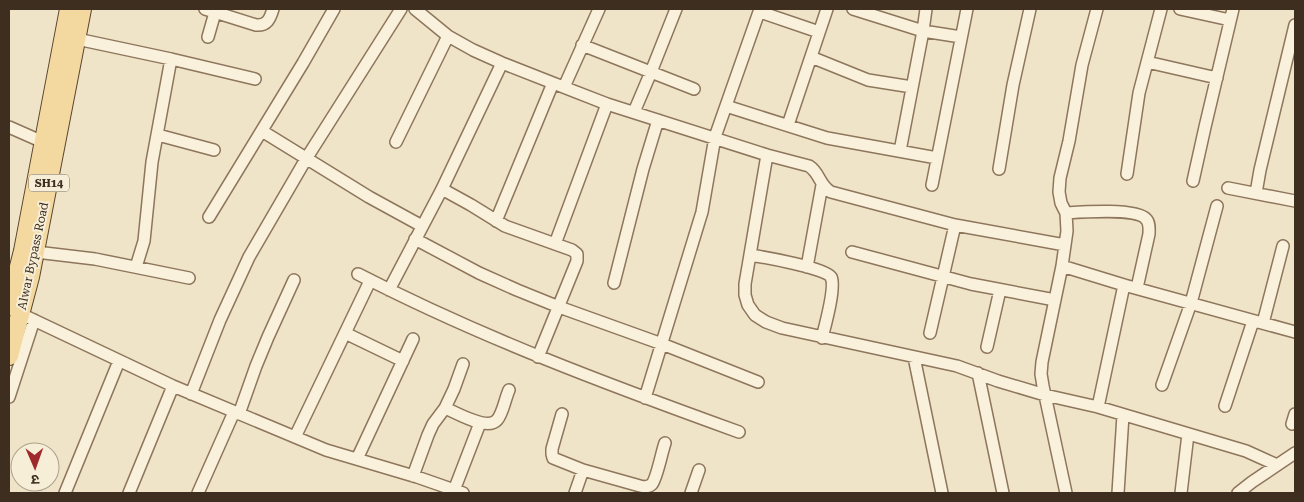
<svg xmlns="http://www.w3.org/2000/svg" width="1304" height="502" font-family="'Roboto Serif','Noto Sans Devanagari',serif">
  <rect width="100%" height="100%" fill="#f0e4c8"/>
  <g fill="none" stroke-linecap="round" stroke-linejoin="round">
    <defs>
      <path id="minor" d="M205,9L256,25C267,26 270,19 273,9
        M415,9L448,36L473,50L502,63L553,83L607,104L767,155L809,166C820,173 819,185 831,192L955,225L1065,245
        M853,9L923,31L961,37
        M1180,9L1230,20
        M760,12L819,32
        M208,37L216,9
        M77,39L171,59L255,79
        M582,45L694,89
        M811,57L868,80L912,87
        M1147,62L1217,78
        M564,87L599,9
        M726,106L827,138L937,158
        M634,112L651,72L676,9
        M788,125L827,9
        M9,127L43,142
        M262,131L369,197L422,226
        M158,135L214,150
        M396,142L448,36
        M900,151L923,31L926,9
        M767,155L745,284V295L748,305L755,315L766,322L782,328L957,366L998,381L1045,395L1098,407L1246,451L1277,465
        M999,169L1013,85L1030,9
        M1127,174L1139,93L1161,9
        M1193,181L1205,127L1233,9
        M932,185L967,9
        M1228,188L1295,201
        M442,189L471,205L505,226L572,250L577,254V261L538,357
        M1256,193L1260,170L1295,25
        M1066,213L1061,203L1059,192L1060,178L1069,141L1082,65L1097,9
        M209,217L303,63L334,9
        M496,221L553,83
        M415,239L479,273L517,290L559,307L662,344L758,382
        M555,244L607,104
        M36,252L95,259L189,278
        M852,252L971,284L1055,300
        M750,255C763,257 826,268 831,277C836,287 825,326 822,338
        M1062,266L1124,285L1295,332
        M136,267L144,241L152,162L171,59
        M807,267L822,185
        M358,274C480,337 609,385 739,432
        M614,283L643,169L658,120
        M389,290L442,189L502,63
        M21,314L173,386L326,450L417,477L463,493
        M1263,323L1283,246
        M345,333L403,361
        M930,333L955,225
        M987,347L1000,290
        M914,357L942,493
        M978,373L1003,493
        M1162,385L1191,303L1217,206
        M191,394L220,320L249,257L306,159L401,9
        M9,397L34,320
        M645,398L702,212L715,137L760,9
        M1225,406L1253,321
        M1098,407L1124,285
        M445,408C457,413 487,431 497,420C503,413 505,399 509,390
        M239,414L256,366L268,337L294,280
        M562,414L552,449V454L553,458L583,470L640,486C644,487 649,487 652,484C657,478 662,451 665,443
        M1292,424L1295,414
        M295,437L370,281
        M357,459L413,339
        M413,476L428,435L433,424L445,408L454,389L463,364
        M65,493L119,361
        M129,493L173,386
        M198,493L234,412
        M453,493L480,423
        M575,493L583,470
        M691,493L699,470
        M1066,493L1043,386L1041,374L1042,362L1062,266L1067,231L1066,213C1081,212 1137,208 1146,219C1150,223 1149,229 1149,234L1137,288
        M1118,493L1123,415
        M1181,493L1188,434
        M1238,493L1252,482L1295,453"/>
      <path id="primary" d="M9,306L23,251L69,9
        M9,356L30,277L82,9"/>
    </defs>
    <!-- minor casing -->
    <use href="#minor" stroke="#8d765c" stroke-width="14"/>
    <!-- primary casing -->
    <use href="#primary" stroke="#5b4430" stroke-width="20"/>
    <!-- minor -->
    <use href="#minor" stroke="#faf1dc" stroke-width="11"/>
    <!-- primary -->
    <use href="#primary" stroke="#f3d9a0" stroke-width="18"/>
  </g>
  <g text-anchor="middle" stroke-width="4" stroke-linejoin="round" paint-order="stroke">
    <!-- shield labels -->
    <rect fill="#f7eed8" stroke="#756857" stroke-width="1" x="29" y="174.5" width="40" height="17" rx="4"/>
    <g font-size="11" font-weight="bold" fill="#3d2e20">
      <text x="49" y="187">SH14</text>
    </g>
    <!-- street labels -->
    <g font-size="12" fill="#3d2e20" stroke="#f7eed8">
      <text transform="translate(33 256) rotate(-78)" y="4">Alwar Bypass Road</text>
    </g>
  </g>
  <!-- border -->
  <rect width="1304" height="502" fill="none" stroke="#3d2e20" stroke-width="20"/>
  <!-- north arrow -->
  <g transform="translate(35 467) rotate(178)"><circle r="24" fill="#f7eed8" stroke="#ada18e"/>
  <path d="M0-4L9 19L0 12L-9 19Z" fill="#9e2a2b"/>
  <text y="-8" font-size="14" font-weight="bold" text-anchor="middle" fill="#3d2e20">उ</text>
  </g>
</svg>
